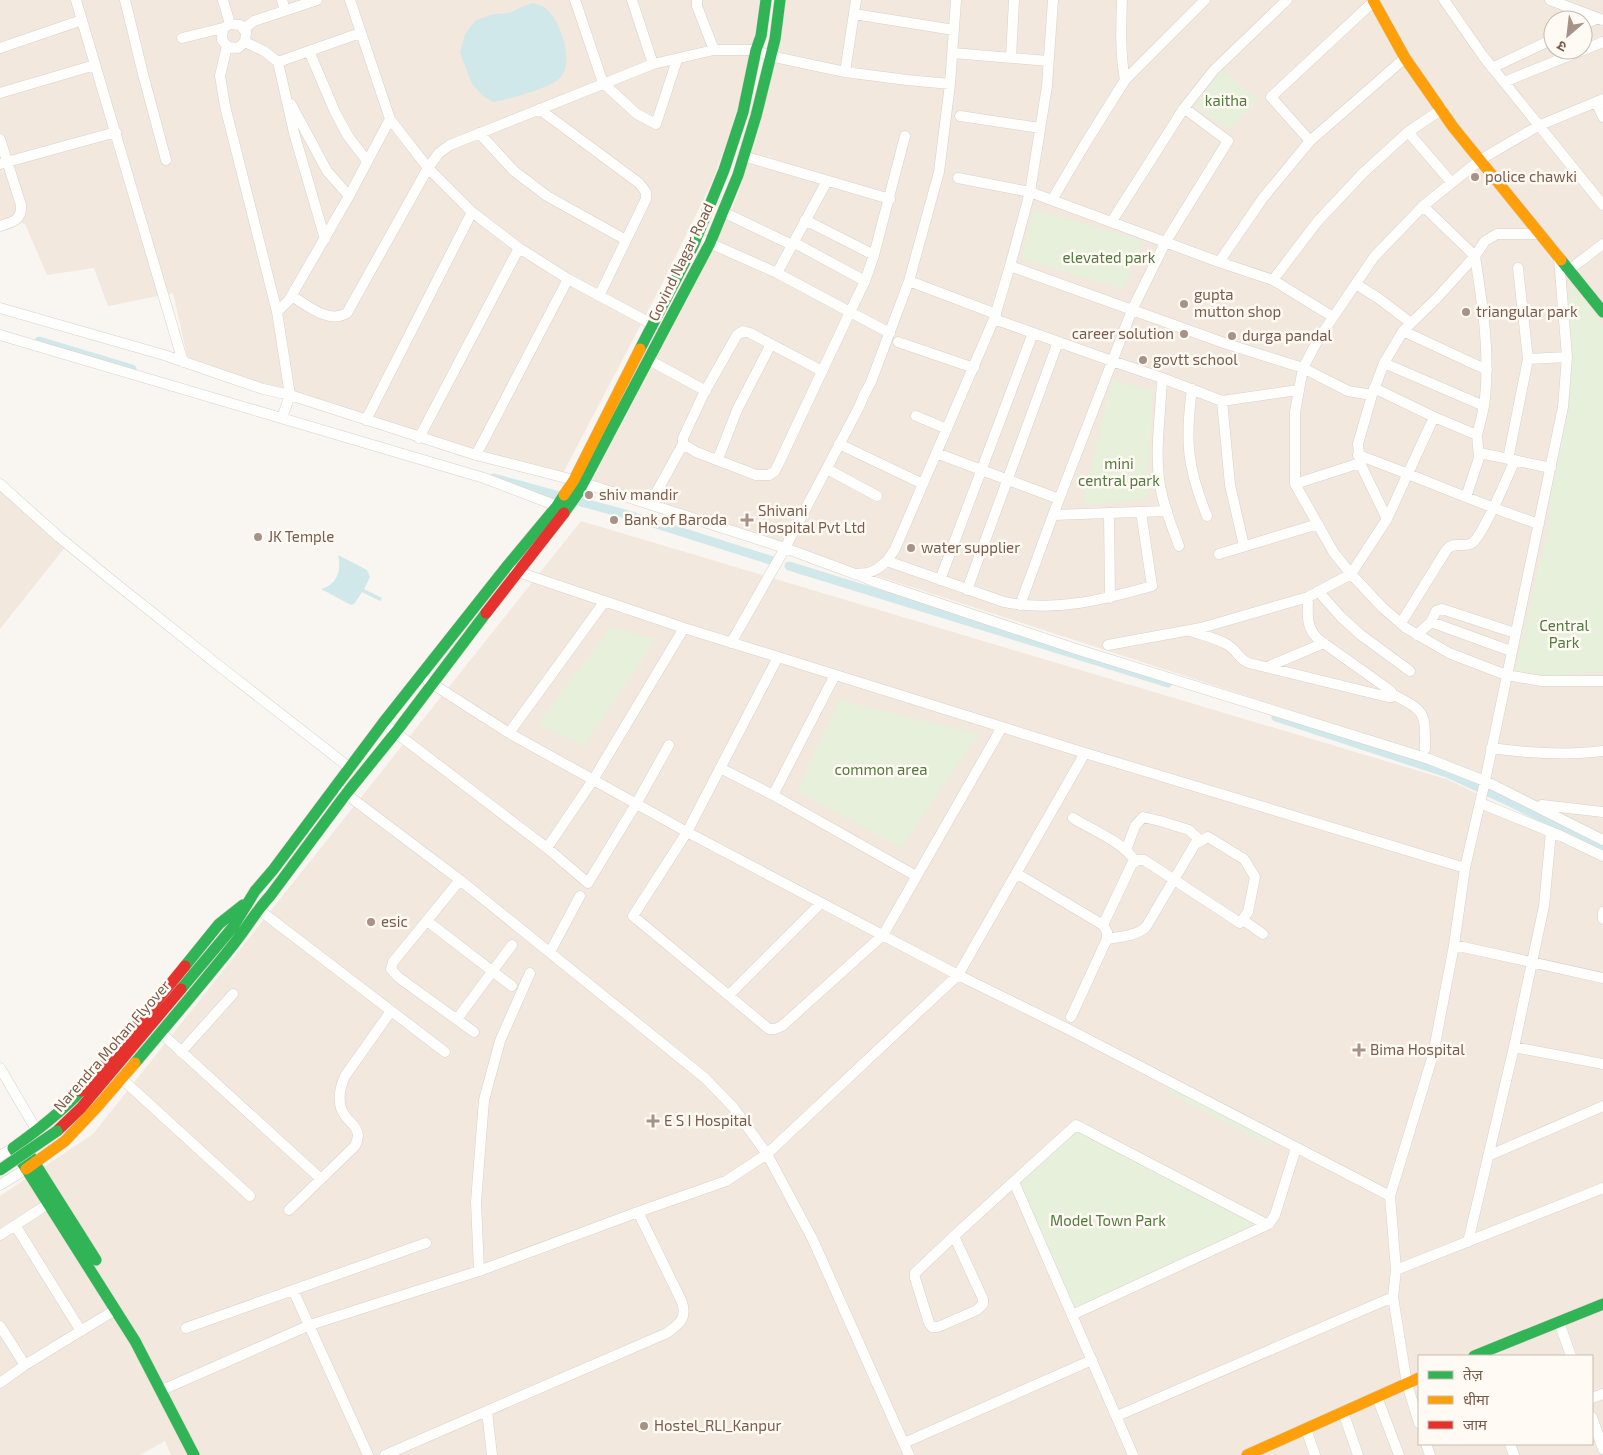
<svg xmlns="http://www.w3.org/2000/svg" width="1603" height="1455" font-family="'Exo 2','Noto Sans Devanagari',sans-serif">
  <rect width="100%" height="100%" fill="#f9f5f0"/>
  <!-- residential -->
  <path fill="#f2e8de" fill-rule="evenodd" d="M0,0H760L754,39L741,98L726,144L712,182L660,288L562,475L531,467L188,360L173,293L108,306L94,268L47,275L25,224L10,219L0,221Z
    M786,0H1603V847L1336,725L597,485L593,479L699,277L736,200L759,128ZM1553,20H1583V50H1553Z
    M0,489L66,546L0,629Z
    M581,521L1449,780L1603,856V1455H171L165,1441L140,1455H0V1196L93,1134ZM1419,1356H1592V1444H1419Z"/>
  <!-- green -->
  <path fill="#e7f0db" d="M1222,70L1259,100L1228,130L1195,105Z
    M1033,209L1144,241L1123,289L1022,259Z
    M1570,283L1603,325V672L1550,676L1515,670L1547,532Z
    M1112,380L1153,391L1146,499L1082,505Z
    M611,627L656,639L584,746L537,724Z
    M839,700L979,734L901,848L797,791Z
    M1171,1084L1273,1139L1270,1146L1166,1092Z
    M1076,1125L1266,1224L1072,1315L1014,1182Z"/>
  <!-- water -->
  <path fill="#d0e8ea" d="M533,3C536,4 541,5 544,7C560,17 576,64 559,79C549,88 507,100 493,102L483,96L472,84L460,53L465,34L476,20L494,14L510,13L521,7Z
    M338,555L367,570L370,577L364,589L382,598L380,601L362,592L355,603L351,605L321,589C337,585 342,570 338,555Z"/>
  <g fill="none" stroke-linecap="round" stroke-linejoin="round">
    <!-- canal -->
    <path stroke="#d0e8ea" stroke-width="9" d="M39,341L132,369
      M494,478L625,514L773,561
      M789,566L1168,683
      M1276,717L1447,773L1512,803L1603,848"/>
    <defs>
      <path id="street" d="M76,0L183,362
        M125,0L143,74L166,160
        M223,0L230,24
        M282,0L285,10
        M350,0L390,119L428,168L472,212L519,248L568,279L652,324
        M575,0L603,83L637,114L656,124L677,60
        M632,0L653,64
        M697,0V6L714,50
        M1122,0C1121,27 1120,53 1125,80
        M1444,0L1483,56L1603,205
        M1550,0L1603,20
        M854,14L954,30
        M230,24L240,25L246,32L245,42L238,48L228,47L222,40L223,28Z
        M1583,25L1598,18
        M244,29L254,21L317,0
        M182,38L223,28
        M245,42L264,51L278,62L294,133L325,239
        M227,46L220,76L225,106L277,312L290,395L282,418
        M0,48L82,20
        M309,51L335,112L348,136L367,161
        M953,53L1048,61
        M1011,58L1014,0
        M278,62L360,33
        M1492,68L1553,39
        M845,72L856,0
        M1504,82L1603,42
        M0,93L95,65
        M1603,99L1538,126L1480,160L1423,206L1374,257L1319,338L1303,368L1295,412V484L1334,553L1351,574L1382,607L1406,628L1449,653L1506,675L1542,681H1603
        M1596,102L1603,117
        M291,104L327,171L349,196
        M539,109L639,183L646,192V199L599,296
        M960,116L1040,128
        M1408,132L1452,183
        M479,133L514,171L547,196L626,240
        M0,139L21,205C22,220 13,222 0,226
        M1310,141L1271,97L1374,1
        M743,156L890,199
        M0,164L116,132
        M958,178L1030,192L1219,262L1273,280L1333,317
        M1052,200L1082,149L1125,80L1205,0
        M723,212L792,245
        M805,220L874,255
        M1112,221L1184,108L1214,70L1287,0
        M793,242L865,281
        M1219,262L1263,198L1310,141L1405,58
        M1010,266L1224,343L1303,368L1348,391L1372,395L1384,363L1403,331L1437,298L1475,256L1423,206
        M1518,268L1528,359L1567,357
        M1569,270L1603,244
        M777,273L827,181
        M1273,280L1317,222L1363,173L1408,132L1442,109
        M909,281L996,314
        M1356,284L1378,298L1411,323
        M292,296C308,306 329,324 347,313L428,168L439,153L450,145L653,64L714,50H756L770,56L845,72L907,80L950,84
        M0,308L164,355L263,389L290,395L476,455L574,480
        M277,312L289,300L349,196L390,119
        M994,319L1112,361L1162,378
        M1403,331L1487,370
        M890,333L850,312L865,281L874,255L905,136
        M0,335L484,478L557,506
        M898,342L974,368
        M649,360L706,391
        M1384,363L1484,406
        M1374,388L1434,417L1477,435C1480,423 1484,410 1485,398C1490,351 1482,302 1475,256L1485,241L1497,234H1540
        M1192,389C1185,440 1187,467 1207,516
        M1222,401L1230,485L1244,546
        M916,416L947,429
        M366,420L472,212
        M419,438L519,248
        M683,444L696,452L756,475H769L775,471L778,465L850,312L777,273L705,241
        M839,444L923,484
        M936,453L1059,499
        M1480,453L1551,468
        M476,455L568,279
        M1358,455C1419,477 1478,504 1539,524
        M718,459L737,410L771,344
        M1508,459L1528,359
        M1360,463L1387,519
        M827,469L877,496
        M584,483L785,548L855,574L868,573L877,569L887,561L895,549L994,319L1010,266L1030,192L1047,86L1053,0
        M0,484L59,537L109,578L218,665L350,768
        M1295,484L1360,463L1358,444L1372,395
        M1466,497L1479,458L1477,435
        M650,504L683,444V438L704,393L737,335L743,331L750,333L822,371
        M1109,513L1110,598
        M1053,515L1167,511
        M1179,546C1171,524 1162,502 1159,479C1155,446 1161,411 1162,378L1222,401L1298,390
        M1219,554L1318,524
        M887,561L1004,602C1056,612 1102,600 1152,586L1141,512
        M514,570L518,572L684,628L778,657L1085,753L1465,868
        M856,574L875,582L1079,650L1429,759L1485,781L1603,840
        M940,580L1033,333
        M967,590L1058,342
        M1318,591L1341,617L1361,635L1410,671
        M1020,605L1053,515L1132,310L1166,241L1228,141L1184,108
        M1431,622L1436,611L1442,609L1515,633
        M1401,623L1447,549C1455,541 1464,548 1472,543C1483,536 1508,475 1515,460
        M1190,631C1202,635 1217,638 1228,645C1237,650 1239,660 1249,663L1388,697H1391L1392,694L1391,691L1318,639C1305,626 1308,614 1308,597
        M1417,635L1431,622L1511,651
        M731,643L785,548L859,407L864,395L871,382L909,281L939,172L950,84L956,0
        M1108,645L1201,628L1308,597L1351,574L1387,519L1434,417
        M778,657L687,832L633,916L769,1029H775L782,1026L883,935L1002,727
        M1267,667L1324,643
        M428,681L509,733L687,832L958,975L1068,1029L1390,1196
        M1392,694C1426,712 1425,711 1425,749
        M383,723L547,848L588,883L636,804L669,745
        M509,733L605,601
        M1491,748C1527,753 1567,756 1603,751
        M720,768L773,795L916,876
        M342,791L460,880L705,1078L733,1107L767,1154L813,1240L909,1455
        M773,795L835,675
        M1480,803L1561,836L1603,856
        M1542,805L1603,812
        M1073,818C1092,830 1123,842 1135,861
        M547,848L593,780L684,628
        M1126,850L1135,826L1143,817L1160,821L1189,830L1201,841
        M1016,873L1103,925L1107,932V939L1071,1017
        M460,880L393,962L391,969L398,977L474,1032
        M258,909L445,1052
        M1603,912V919
        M1243,920L1263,934
        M427,921L512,986
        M1103,925L1132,864L1138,860H1144L1240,923L1248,912L1255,877L1244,859L1208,837L1195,844L1146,927C1136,936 1120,937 1107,939
        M1454,945L1603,978
        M550,952L580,896
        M729,995L821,903
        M457,1019L512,945
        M161,1033L321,1179
        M1514,1047L1603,1064
        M181,1052L233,994
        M0,1068L37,1131
        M122,1079L250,1196
        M0,1156L13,1148
        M1488,1156L1603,1106
        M1014,1182L1133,1455
        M0,1185L26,1169
        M289,1210L355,1146C365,1126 346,1124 341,1108C338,1098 341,1085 345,1076L391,1011
        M15,1225L81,1331
        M0,1235L48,1204
        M954,1236L983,1299V1304L977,1310L938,1327H932L929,1323L915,1278V1273L954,1236L1076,1125L1266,1224H1269L1275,1215L1296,1148
        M1468,1242L1514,1047L1544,906L1551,832
        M1396,1270L1603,1188
        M479,1271L476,1202L484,1100L500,1041L530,973
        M293,1290L368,1455
        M1072,1315L1269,1224
        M1559,1322L1571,1356
        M0,1326L25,1365
        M186,1328L426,1243
        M0,1383L25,1365L115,1310
        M162,1390L310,1325L479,1271L638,1212L726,1181L767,1154L958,975L1085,753
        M1377,1397L1399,1455
        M1592,1398L1603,1394
        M487,1411L492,1455
        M1343,1412L1358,1455
        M1117,1416L1393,1297
        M1592,1417L1603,1449
        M1419,1423L1407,1384L1393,1297L1396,1270L1390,1196L1433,1055L1454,945L1465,868L1485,781L1563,407L1567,357L1559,258
        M1306,1429L1315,1455
        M904,1443L1092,1360
        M1426,1444L1430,1455
        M1510,1444L1514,1455
        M385,1455L667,1333C680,1323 687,1319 682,1302L638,1212"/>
      <path id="fast" d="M1561,260L1603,312
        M640,349L694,244L724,170L743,112L756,50L761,36L766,0
        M564,513L578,493L710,243L738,175L756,116L775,39L780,0
        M185,966L219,924L243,905
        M181,989L233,927L255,891L273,870L383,723L508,565L557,506L564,495
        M135,1063C168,1024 201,985 233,945C246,929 256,911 270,896L346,794L396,732L486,613
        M81,1091C60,1113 38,1130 13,1148L135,1341L194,1455
        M29,1154L96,1260
        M1474,1356L1603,1304"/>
      <path id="slow" d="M1373,0L1405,58L1453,127L1561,260
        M564,495L574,480L640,349
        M26,1169L65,1141L97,1107L135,1063
        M1247,1455L1419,1378"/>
      <path id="jam" d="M486,613L564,513
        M81,1091L105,1064L185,966
        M57,1131L81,1108L181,989"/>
    </defs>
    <!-- street casing -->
    <use href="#street" stroke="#d7d1cb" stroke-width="11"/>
    <!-- fast casing -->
    <use href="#fast" stroke="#d9d2cb" stroke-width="12"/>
    <!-- slow casing -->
    <use href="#slow" stroke="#d9d2cb" stroke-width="12"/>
    <!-- jam casing -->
    <use href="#jam" stroke="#d9d2cb" stroke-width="12"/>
    <!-- street -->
    <use href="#street" stroke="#fefefd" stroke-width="10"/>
    <!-- fast -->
    <use href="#fast" stroke="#30b455" stroke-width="11"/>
    <!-- slow -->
    <use href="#slow" stroke="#ff9f0a" stroke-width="11"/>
    <!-- jam -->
    <use href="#jam" stroke="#e5322d" stroke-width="11"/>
    <defs>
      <path id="fast-bridge" d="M0,1170L57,1131"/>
    </defs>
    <!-- fast-bridge casing -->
    <use href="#fast-bridge" stroke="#d9d2cb" stroke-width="12" stroke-linecap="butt"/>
    <!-- fast-bridge -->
    <use href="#fast-bridge" stroke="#30b455" stroke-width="11"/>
  </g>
  <!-- markers -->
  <g fill="#a69286" stroke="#fffaf3" stroke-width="2">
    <circle cx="1475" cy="177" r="5"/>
    <circle cx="1184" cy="304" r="5"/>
    <circle cx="1466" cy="312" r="5"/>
    <circle cx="1184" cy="334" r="5"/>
    <circle cx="1232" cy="336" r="5"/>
    <circle cx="1143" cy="360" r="5"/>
    <circle cx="589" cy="495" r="5"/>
    <circle cx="614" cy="520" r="5"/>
    <path d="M744.5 512.5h5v5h5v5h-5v5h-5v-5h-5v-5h5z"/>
    <circle cx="258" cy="537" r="5"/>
    <circle cx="911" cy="548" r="5"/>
    <circle cx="371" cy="922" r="5"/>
    <path d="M1356.5 1042.5h5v5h5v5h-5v5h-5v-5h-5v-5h5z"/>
    <path d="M650.5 1113.5h5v5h5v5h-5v5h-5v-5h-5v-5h5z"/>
    <circle cx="644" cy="1426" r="5"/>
  </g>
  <g text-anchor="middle" stroke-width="5" stroke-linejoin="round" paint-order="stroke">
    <!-- park labels -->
    <g font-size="15" fill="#537a41" stroke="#fffaf3">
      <text x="1226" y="106">kaitha</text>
      <text x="1109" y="263">elevated park</text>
      <text x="1119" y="469">mini<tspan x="1119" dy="17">central park</tspan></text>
      <text x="1564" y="631">Central<tspan x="1564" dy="17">Park</tspan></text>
      <text x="881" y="775">common area</text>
      <text x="1108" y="1226">Model Town Park</text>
    </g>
    <!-- poi labels -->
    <g font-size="15" fill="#7a5c4d" stroke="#fffaf3" text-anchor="start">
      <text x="1485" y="182">police chawki</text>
      <text x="1194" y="300">gupta<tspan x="1194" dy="17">mutton shop</tspan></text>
      <text x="1476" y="317">triangular park</text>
      <text x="1174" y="339" text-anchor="end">career solution</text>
      <text x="1242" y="341">durga pandal</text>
      <text x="1153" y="365">govtt school</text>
      <text x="599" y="500">shiv mandir</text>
      <text x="758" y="516">Shivani<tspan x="758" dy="17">Hospital Pvt Ltd</tspan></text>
      <text x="624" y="525">Bank of Baroda</text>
      <text x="268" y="542">JK Temple</text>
      <text x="921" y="553">water supplier</text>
      <text x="381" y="927">esic</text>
      <text x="1370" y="1055">Bima Hospital</text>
      <text x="664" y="1126">E S I Hospital</text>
      <text x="654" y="1431">Hostel_RLI_Kanpur</text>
    </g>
    <!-- street labels -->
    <g font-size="15" fill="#7a5c4d" stroke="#fffaf3">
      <text transform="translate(681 262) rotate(-64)" y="5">Govind Nagar Road</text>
      <text transform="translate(112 1046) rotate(-49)" y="5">Narendra Mohan Flyover</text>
    </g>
  </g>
  <!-- legend -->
  <rect x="1418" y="1355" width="175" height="90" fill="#fffaf3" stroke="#cabbb1"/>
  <rect x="1428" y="1371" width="25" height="8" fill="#30b455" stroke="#cabbb1"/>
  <text x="1463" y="1380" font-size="15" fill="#7a5c4d">तेज़</text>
  <rect x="1428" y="1396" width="25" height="8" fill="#ff9f0a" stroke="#cabbb1"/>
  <text x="1463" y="1405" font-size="15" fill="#7a5c4d">धीमा</text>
  <rect x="1428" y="1421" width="25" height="8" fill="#e5322d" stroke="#cabbb1"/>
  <text x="1463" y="1430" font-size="15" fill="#7a5c4d">जाम</text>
  <!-- north arrow -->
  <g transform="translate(1568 35) rotate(208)"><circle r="24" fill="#fffaf3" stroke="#cabbb1"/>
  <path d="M0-4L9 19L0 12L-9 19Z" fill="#a69286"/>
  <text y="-8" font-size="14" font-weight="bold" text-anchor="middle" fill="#7a5c4d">उ</text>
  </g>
</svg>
